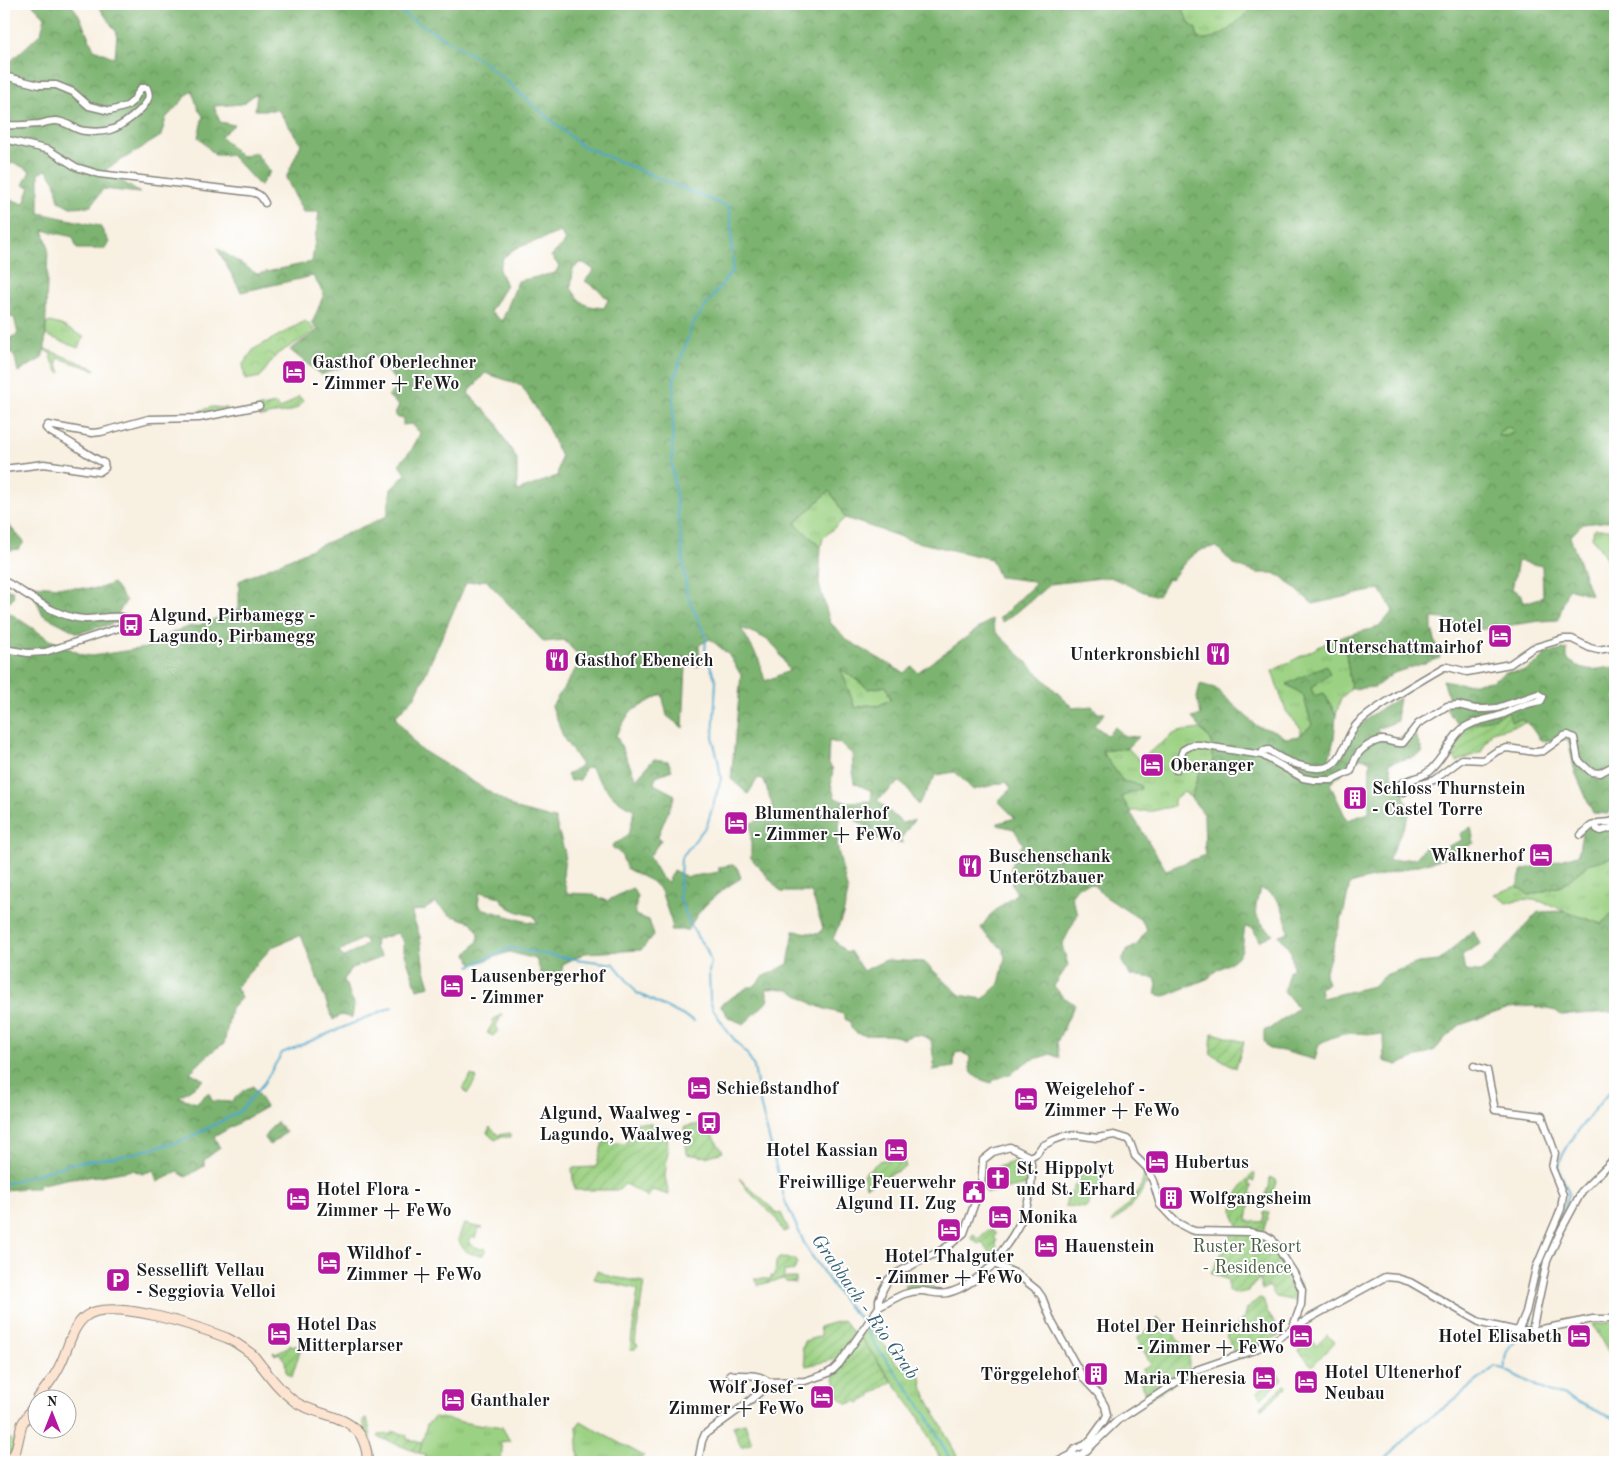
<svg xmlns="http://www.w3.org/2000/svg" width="1619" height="1466" font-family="'Old Standard TT',serif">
  <defs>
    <pattern id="grass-tufts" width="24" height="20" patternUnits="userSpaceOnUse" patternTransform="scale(1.25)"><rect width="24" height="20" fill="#9bd182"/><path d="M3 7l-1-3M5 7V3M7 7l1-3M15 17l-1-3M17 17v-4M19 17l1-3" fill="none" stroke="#85b370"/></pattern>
    <pattern id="forest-crowns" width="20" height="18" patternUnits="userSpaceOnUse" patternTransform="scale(1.25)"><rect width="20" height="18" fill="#7cb370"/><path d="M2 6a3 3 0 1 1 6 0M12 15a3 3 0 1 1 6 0" fill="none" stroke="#65915b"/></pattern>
    <pattern id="cemetery-stones" width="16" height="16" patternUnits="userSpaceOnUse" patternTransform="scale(1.25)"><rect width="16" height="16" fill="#9bd182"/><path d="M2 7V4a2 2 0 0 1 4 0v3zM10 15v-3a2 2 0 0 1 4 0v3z" fill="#85b370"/></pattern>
    <pattern id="park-crowns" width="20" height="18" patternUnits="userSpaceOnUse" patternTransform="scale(1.25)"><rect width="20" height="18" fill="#9bd182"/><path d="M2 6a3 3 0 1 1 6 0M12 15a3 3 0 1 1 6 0" fill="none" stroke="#85b370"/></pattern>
    <pattern id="garden-furrows" width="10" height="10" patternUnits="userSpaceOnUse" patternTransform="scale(1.25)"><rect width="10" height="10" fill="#9bd182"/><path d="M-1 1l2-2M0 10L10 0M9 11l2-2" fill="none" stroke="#85b370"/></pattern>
  </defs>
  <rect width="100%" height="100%" fill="#fff"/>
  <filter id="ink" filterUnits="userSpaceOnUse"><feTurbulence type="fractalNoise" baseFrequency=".02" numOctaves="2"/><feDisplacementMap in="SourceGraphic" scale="10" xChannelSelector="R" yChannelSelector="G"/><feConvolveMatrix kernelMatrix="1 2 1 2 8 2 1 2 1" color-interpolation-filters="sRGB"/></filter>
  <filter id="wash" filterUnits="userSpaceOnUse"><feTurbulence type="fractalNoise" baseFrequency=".0096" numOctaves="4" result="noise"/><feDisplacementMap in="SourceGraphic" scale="20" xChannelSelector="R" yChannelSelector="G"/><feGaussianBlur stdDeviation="1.12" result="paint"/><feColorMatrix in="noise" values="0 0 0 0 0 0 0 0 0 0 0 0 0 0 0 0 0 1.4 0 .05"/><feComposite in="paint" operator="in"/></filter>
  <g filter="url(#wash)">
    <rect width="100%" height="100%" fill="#f8f0e1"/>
    <!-- grass -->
    <path fill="url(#grass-tufts)" stroke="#5c764f" d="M1177,4H1256C1241,19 1222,42 1198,39L1196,29L1189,23L1181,6Z
      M50,322L61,325L84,337L78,348L46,335V324Z
      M45,349L94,368L95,370L58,358L57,364L61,372L59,373L50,357L52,355L45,350Z
      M1507,427L1514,429L1513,433L1507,436H1498L1500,431Z
      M829,491L836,500L845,518L823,538L821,547L795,523Z
      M1594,529H1615V571L1592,537Z
      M1336,638L1337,645L1345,646L1351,689L1341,698L1336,715L1324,693L1314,696L1311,688L1330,674L1287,685L1303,694L1312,725L1299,736L1301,729L1286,711L1272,671Z
      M840,668L869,689L886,686L891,699L878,706L867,705L855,708Z
      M1200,729L1211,740L1213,763L1199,772L1191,798L1184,792L1174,800V806L1153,811H1130L1121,796L1141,789L1123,781L1101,751L1128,748L1139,760L1172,735L1177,732Z
      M1615,856V911L1601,924C1589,919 1575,916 1564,911C1547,902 1526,895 1507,903L1494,894L1517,886L1529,895L1562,886L1588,864Z
      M502,1014L496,1026L498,1031L493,1036L487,1033L493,1023L492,1020Z
      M471,1075L477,1078L467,1094L463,1087Z
      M490,1127L498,1135L510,1133V1137H500L495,1140L487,1133Z
      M1085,1168L1108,1169L1086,1208L1065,1206L1067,1199Z
      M1144,1170H1148L1150,1175L1148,1185L1145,1184C1140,1200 1125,1212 1113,1223L1111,1222C1125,1206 1144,1194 1144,1170Z
      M739,1178L778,1214L781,1213L789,1230L783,1232L776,1218L749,1192Z
      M597,1271L612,1277L644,1282L635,1343L638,1345L635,1349L630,1350L638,1289L594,1279Z
      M1615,1322V1366L1593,1324Z
      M869,1324L898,1365L904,1363L921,1376L923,1390L956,1454L964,1462H942L917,1414L860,1337Z
      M1286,1384L1288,1386L1262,1409L1260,1407Z
      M435,1417L483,1426L485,1424L502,1427L510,1441L500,1442L502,1449L501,1460H503V1462H426L425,1455L419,1453L427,1424Z
      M367,1418L373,1445L375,1462H372C372,1446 363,1434 364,1419Z
      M581,1421L608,1437L644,1456L640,1459L638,1458L636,1462H579L577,1426Z"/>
    <!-- forest -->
    <path fill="url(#forest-crowns)" stroke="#4c6846" fill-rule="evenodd" d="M32,4H71L79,15L94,49L115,58L117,33L97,4H1177L1181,6L1189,23L1196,29L1198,39C1222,42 1241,18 1256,4H1615V518L1611,521L1583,524L1570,537L1591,595L1568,588L1558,620L1540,621L1463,632L1444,619L1432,618V629L1440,658L1394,673L1375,687L1351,689L1345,646L1337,645L1336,638L1379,627L1393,611L1380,589L1313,604L1282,577L1273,573H1257L1234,565L1217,547C1192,548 1186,562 1171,580L1168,579L1158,596L1144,592L1110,577L1050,584L1016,613L1002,622L999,619L1035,584L1032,581L999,577L991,559L913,541L845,518L836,500L829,491L795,523L821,547L819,584L830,622L847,640L904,673L912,666L918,672L992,619L995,631L1073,708L1092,706L1098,713H1105L1094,725L1107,735L1115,727L1125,736L1139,737L1128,748L1101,751L1123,781L1140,785L1141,789L1121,797L1166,870L1205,855L1204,814L1191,798L1199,772L1213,763L1211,740L1192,718L1201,715L1197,698L1200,684L1215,688L1257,726L1275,731L1286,738L1299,736L1312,725L1303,695L1287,684L1326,665L1330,674L1311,688L1314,696L1324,693L1336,715L1334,739L1328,764L1335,765L1354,732L1370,716L1399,698L1397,710L1398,721L1377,729L1385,738L1396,741L1411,729L1414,733L1423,752L1414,757L1389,763L1393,778L1406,779L1404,796L1411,811L1388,861L1416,858L1426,846L1432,853L1462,840L1460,834L1471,827L1474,843L1441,859L1350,884L1344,911L1325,974L1328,984L1320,988L1322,998L1373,986L1385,975L1418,963L1439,961L1473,930L1480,944L1462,955L1465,971L1480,972L1490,965L1538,912L1564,911L1601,924L1615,911V1012L1561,1015L1556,1011L1532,1006L1509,1008L1460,1025L1446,1037L1435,1050L1397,1065L1384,1061L1383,1035C1356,1033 1343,1030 1319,1044L1315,1060L1283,1051L1269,1049L1264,1041V1030L1269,1029L1298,1008L1284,991L1289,971L1293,968L1291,952L1279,935L1288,933C1286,915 1280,893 1260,889C1253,915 1253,915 1273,934L1259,941L1253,928L1245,927C1243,934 1244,947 1240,954C1232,965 1214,968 1209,978L1168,995L1164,996L1155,994L1157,985L1155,978L1130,975L1122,962L1126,951L1137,945L1147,929L1141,920L1103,895L1093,884H1087L1078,887L1071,896L1078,914L1062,945L1068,965L1054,986L1063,997L1075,1004L1057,1042L1059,1058L1051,1054L1028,1061L1012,1073L994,1080L991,1083C976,1078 967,1075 970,1057L962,1052L955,1053L954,1067L933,1070L934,1062L931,1040C920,1034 916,1033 903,1039C891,1031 871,1039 857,1033C855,1032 853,1030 851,1028L850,1021L846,1020L843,1014C833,1011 822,1009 813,1004C791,992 793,987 766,989L769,1000L744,1024L729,1018L720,1005L748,987H753L763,977L788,964L794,931L819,934L823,928L811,892H781L751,858V823L775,814L764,780L758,778L748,794L731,779L741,675L728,654L710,639L699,645L700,666H686L683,728L667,716L662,694L630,712L616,735L636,779L654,759L668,761L672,770L656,776L654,784L675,795L658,836L661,840L649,857L661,878L668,882L673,870L687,877L719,872V867L732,865L737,867L741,878C717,893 701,905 688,930H670L672,924L661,891L651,881L627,869L621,854L612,847L613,844C632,838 631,826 634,809C613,802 602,784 590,767L584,769L580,780L570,781L567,775L582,765L564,739L552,706L582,659L564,640L544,642L486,580L466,583L415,697L395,717L417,747L517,809L555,819L565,853L563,877L567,893L591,894L607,901L632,888L637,896L635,915L649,920L654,935L641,950L585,953L563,964L560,982L544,981L536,959L509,952L473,965L467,954L478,941L479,933L471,922L450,915L435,903L424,910L411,911L420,937L423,963L430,986L417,989L404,951V942L397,933L376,940L375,948L382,957L350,969L344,980L354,1006L352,1018L341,1015L333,1020L301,935L272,947L236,987L241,998L231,1009L224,1044C213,1048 200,1064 190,1072L204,1080L179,1097L196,1103L209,1092L212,1101L231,1102L244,1090L253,1086L266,1107L214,1137L220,1148L204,1160V1166L186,1177L178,1172L157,1182L154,1170L142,1174L133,1170L100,1176L71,1178L42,1184L38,1188H25L7,1190L4,1193V609L50,640L83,655L92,656L145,648L173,632L191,626H197L239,609V581L387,516L391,489L406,474L399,464L412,449L420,433L412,424L403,425V417L398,418L395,414L399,406C394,403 393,399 388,396L399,385L373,355L321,375L290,350L318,330L312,324L324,294L313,276L241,292L217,248L257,274L312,262L319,212H303L286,178L301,144L278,110H255L257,93L242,104L214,106L220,122L234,125L221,136L242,157L255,152L270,172L260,186L231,155H215L198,137L203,116L198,109L192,90L166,118L161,136L105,170L140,193L103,189L91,206L70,207L59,201L55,182L47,170L39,173V213L100,226L109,242L105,249H77L73,237L43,230L48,245L45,348L42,358L39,360L18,372L15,358L11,352L10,338L18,334L14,317L4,319V186L7,198L24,204L30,187L23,185L30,171L15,163L4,165V80L10,62L41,33L45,17ZM561,232L565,242L551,256L559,266L555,273L518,281L502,321L490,312L506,285L499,270L503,258L514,249ZM580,263H584L594,270L585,281L600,291L608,300L604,308C584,306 582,305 571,288L573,269ZM485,373L521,385L546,424L561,457L557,476L517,491V459L501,434L497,423L468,393ZM1507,427L1513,429V433L1507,436H1498L1500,431ZM1518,561L1542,566L1543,597L1524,603L1522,595L1512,589ZM741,628C773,641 773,640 789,671L765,681L759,660ZM841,669L869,689L886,686L891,699L878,706L867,705L855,708ZM829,741L841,744L852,754L854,783L872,791L871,801L845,802L835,798L831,784L833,769L828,762ZM1355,757L1370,760L1369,813L1347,820L1330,784L1346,769ZM955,772L973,790L1006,782L1011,788L998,801L1015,818L998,823V825L1014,829L1023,844C1013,861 1003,875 1017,893L990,915L981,928L988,937L1003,949L1005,958L999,984L983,999L960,995L924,962L886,960L863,971L850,951L847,953L833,939L843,915L848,893L837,846L840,819L839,807L864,808L854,819L875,832L877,840L904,843L900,840L914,820L902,823L877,800L899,782L907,788L918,805L936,775ZM480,892L500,897C505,910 522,913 534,916L537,923L524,921L481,908L478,904ZM363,938L367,943L360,949L344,957L338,952Z
      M4,520L24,542L19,549L4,551Z
      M113,583L126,601L112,624L78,633L43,615L29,585L98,589Z
      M4,588L13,591L14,597L8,603L4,601Z
      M1567,649V659C1576,666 1586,671 1598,669C1605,668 1609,667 1615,668V804L1608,814L1593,813L1575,772L1568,739L1541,741L1531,727L1522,719L1462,729L1446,709L1450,702L1443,680L1464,684L1492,681L1506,672L1525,671L1544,658V654Z
      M1615,816V856L1588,864L1562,886L1529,895L1517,886L1522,870L1578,855L1584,823L1598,820H1612Z
      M277,1122L286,1132L270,1145L265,1138L267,1132Z"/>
    <!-- cemetery -->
    <path fill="url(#cemetery-stones)" stroke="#5c764f" d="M1025,1158L1028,1159V1185L987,1193L984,1189L985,1171Z"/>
    <!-- park -->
    <path fill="url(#park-crowns)" stroke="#5c764f" d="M305,321L315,330L301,340L277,354L260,377L245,380L243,364L254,349Z
      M1327,1335L1335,1342L1312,1366L1298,1350L1302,1346L1301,1344L1310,1337L1316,1346Z"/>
    <!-- garden -->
    <path fill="url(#garden-furrows)" stroke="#5c764f" d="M299,396L303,401C295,413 288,412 275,414C270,414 265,417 260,417L256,408L276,404L281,409Z
      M212,407L227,408L228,410L199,416V411Z
      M1508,712L1511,721L1522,719L1525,723L1492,732L1481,752L1457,762L1448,747L1460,730Z
      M1213,1033L1244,1042L1236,1068L1210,1053C1212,1045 1210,1040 1213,1033Z
      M636,1122L653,1124L661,1129H667L668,1151L665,1176L669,1195L652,1190L648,1197L625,1184L619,1190H574L572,1168L596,1167L603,1141L626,1144L632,1126Z
      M704,1123L723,1152L706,1157L687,1154L684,1127Z
      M902,1155L906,1167L866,1186L863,1174L880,1161Z
      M1253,1173L1255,1174L1254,1181L1250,1180L1249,1185L1252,1186L1251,1194L1254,1195L1253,1196H1249L1248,1199L1250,1200L1247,1221L1263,1222L1264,1212L1269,1213L1263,1232L1239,1229C1238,1224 1234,1218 1233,1213C1232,1198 1244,1183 1253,1173Z
      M1270,1177L1277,1180L1270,1198L1266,1195L1267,1189H1269Z
      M464,1224L483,1228H479L475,1238L471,1237L469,1244L481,1249L486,1248L483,1255C468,1255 464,1252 458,1239Z
      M991,1229L996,1234L994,1237L997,1241L995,1243L997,1246L994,1250L997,1252L993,1256L981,1242L978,1244L970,1237L973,1234L978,1239L987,1231Z
      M1234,1230L1265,1235L1300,1284L1301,1302L1276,1297L1269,1286L1262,1290L1259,1279L1248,1291L1235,1294L1228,1291V1280L1211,1273Z
      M779,1258L796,1259L797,1263L794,1271H784V1278H796V1283L786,1282L783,1279L758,1285L754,1279H771V1276H775L776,1262Z
      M928,1273L931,1278L928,1282L930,1286L932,1285L933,1291L929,1290L927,1287L908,1291L905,1285Z
      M1259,1298L1263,1299L1267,1312L1283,1334L1235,1357L1227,1335L1237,1329L1238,1323L1245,1317L1247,1309Z
      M1158,1318L1165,1324L1191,1354L1189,1355V1368L1191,1373L1147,1400L1141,1383L1143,1369L1151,1364L1137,1339Z
      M843,1320L855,1335L837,1359L806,1366L802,1347L804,1346V1341L821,1336L819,1327Z
      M860,1337L892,1382L870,1395L871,1397L859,1403L856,1401L848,1404L840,1398L833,1375Z
      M303,1340V1341L292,1377L286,1372L285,1361L279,1353L275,1355L273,1352L276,1353L291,1345L293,1347Z
      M1271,1367L1282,1379L1262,1398L1257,1393L1272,1377L1267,1372Z
      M745,1423L752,1443L741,1447L733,1426Z
      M392,1432H398L407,1436V1439L422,1443L419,1453L378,1437L379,1435L392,1434Z
      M4,1435L15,1442L8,1462H4Z"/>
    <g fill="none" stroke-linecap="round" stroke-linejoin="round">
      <!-- stream -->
      <path stroke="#4ea9cc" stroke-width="2" d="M387,4L484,62L580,145L730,208L733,269L692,325L674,380L672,464L687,594L704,633L706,638L705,652L716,681L713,740L718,759L721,779L707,825L681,858L679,897L689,922L698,938L706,948L711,962L709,971L710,1000L713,1009L728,1032L747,1054L754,1067L761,1107L785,1201L807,1249L845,1303L862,1321L875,1345L913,1395L929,1419L951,1462
        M470,966L510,948L560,957L614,964L637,993L694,1021
        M4,1184L73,1163L127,1155L185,1140L239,1112L264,1083L282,1053L392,1007
        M1547,1253L1569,1194C1567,1187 1560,1174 1559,1169C1557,1151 1603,1100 1615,1085
        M1538,1287L1543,1267
        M1529,1326L1532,1316
        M1523,1333C1510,1345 1503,1351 1505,1370L1550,1393L1562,1395L1615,1419
        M1382,1462L1419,1425L1445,1407L1492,1369L1495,1366L1505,1370"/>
    </g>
  </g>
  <g filter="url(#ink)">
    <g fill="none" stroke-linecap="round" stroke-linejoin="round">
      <defs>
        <path id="minor" d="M4,76L39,85H56L73,92L89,106L110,111L127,106L133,101L141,88H147C148,92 150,95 148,99C144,110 121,127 110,130C102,132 94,132 86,131C74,131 67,120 54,121C49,121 44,123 39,124C27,125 15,126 4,125
          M4,139L49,150L76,167L99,174L249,192C258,193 261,195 265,203
          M4,469L44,464L99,472L105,468L104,463C89,456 77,446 62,438C56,435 50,433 46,428L48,425L92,433L101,432L149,419L199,418L259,406
          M4,581C31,595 53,617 85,619C96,619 121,614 128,619C128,622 127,624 125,626L45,652L28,653L4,649
          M1262,755L1263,751L1269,750C1282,761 1313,773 1330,766C1343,760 1347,734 1357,724C1366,715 1377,708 1388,701C1406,689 1425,678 1444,667H1448L1467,672L1510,664L1533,648L1563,639H1572L1590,648L1598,650L1615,647
          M1176,770L1183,750L1192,745H1200L1262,755L1303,778L1314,780H1332L1351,771C1353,766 1354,760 1357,756C1360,749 1376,739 1384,740C1391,741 1396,744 1403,743L1418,724L1447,706L1458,705L1475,709H1485L1497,708L1538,694L1543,697L1541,701C1526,703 1515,709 1501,715C1488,720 1469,721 1459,732C1448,744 1441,762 1428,772C1419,780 1401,778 1396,790L1398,792H1404L1414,786L1434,780L1462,759L1484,760L1497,751L1507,748L1535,752L1543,751L1564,736L1568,735L1574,738L1578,760L1591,772L1600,773L1615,765
          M1615,820L1610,822L1598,823L1596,826L1597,829L1601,831L1615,827
          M1581,835L1591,826L1597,824
          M1474,1066L1487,1070L1495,1110L1542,1116L1555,1153L1552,1168L1563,1195L1561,1209L1536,1268L1526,1312L1518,1331
          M1030,1157C1035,1184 1028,1211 1013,1235C1007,1245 999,1253 994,1264L1017,1274L1037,1290L1042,1297L1052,1322L1083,1378L1098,1394L1105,1406L1107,1415L1104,1421L1091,1439L1085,1445L1075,1449L1071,1455L1073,1462
          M879,1307C894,1299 906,1290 923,1291C931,1292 939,1295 947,1293C965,1289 980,1276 994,1264
          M1532,1331L1547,1261L1561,1230L1582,1191L1615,1158
          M730,1374L734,1375C744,1375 762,1374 768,1382
          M768,1382L805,1381L826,1374L833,1370L839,1364L879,1307V1300L883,1289L888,1280L895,1274L938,1252L951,1244L964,1233L981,1186L983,1160L993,1152L1010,1147L1030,1157L1037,1153L1042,1146L1054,1140L1065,1136L1077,1135L1097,1138L1114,1135L1127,1139L1130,1142L1135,1156L1147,1168L1153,1181L1160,1205L1176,1222L1189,1229L1195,1231L1249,1232L1265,1235L1272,1239L1294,1273L1302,1290L1301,1305L1292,1329
          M698,1462L702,1441L705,1434L741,1408L767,1386L768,1382
          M1057,1462L1071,1455L1077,1456L1083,1454L1117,1421L1175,1383L1196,1370L1254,1350L1275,1340L1308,1319L1385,1277L1397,1278L1410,1282L1481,1323L1513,1330L1532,1331L1593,1319H1615"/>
        <path id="secondary" d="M38,1398C45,1388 54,1378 59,1367C68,1351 71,1327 86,1316C111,1297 199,1327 227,1338C236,1342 245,1349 253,1355C266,1371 277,1388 294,1401C315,1416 346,1413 361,1436C365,1444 368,1453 367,1462
          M10,1462L16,1450L22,1424L38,1399"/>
      </defs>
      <!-- minor casing -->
      <use href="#minor" stroke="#8a867e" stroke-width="9"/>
      <!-- secondary casing -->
      <use href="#secondary" stroke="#8a867e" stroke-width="11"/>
      <!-- minor -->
      <use href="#minor" stroke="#fff" stroke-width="6"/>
      <!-- secondary -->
      <use href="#secondary" stroke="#fde4d1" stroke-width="9"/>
    </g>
  </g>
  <!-- icons -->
  <defs>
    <symbol id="hotel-square" viewBox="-11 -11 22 22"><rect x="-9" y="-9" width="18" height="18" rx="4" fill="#b5179e" stroke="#fff"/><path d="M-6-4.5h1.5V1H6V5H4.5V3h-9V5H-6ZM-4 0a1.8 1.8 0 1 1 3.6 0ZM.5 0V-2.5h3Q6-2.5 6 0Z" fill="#fff"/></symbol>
    <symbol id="bus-square" viewBox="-11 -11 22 22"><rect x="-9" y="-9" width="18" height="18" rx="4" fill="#b5179e" stroke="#fff"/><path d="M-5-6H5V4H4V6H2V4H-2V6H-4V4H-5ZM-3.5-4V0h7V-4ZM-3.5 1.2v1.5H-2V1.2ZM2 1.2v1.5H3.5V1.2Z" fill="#fff"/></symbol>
    <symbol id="restaurant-square" viewBox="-11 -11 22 22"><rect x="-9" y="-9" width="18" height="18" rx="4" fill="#b5179e" stroke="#fff"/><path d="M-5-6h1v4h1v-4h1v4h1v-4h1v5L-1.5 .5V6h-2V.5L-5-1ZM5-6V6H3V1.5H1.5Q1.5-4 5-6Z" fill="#fff"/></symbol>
    <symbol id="building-square" viewBox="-11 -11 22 22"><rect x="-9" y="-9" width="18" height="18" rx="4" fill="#b5179e" stroke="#fff"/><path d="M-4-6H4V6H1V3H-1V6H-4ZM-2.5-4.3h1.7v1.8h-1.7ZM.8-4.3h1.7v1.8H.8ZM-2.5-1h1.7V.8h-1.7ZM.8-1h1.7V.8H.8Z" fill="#fff"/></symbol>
    <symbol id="church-square" viewBox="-11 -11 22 22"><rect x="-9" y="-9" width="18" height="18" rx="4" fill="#b5179e" stroke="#fff"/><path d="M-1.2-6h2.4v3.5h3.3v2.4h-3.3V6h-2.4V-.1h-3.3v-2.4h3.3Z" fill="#fff"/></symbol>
    <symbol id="civic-square" viewBox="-11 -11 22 22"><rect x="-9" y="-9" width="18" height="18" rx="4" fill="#b5179e" stroke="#fff"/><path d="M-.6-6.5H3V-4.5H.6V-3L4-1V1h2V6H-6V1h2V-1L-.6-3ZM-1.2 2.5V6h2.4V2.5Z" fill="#fff"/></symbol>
    <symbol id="parking-square" viewBox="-11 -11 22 22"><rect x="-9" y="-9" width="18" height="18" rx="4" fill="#b5179e" stroke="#fff"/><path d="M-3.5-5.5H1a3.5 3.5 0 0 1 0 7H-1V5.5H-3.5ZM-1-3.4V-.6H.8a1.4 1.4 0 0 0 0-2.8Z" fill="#fff"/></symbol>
  </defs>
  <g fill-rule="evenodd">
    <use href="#hotel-square" x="280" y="358" width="28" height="28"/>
    <use href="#bus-square" x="117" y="611" width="28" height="28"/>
    <use href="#hotel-square" x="1486" y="622" width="28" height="28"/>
    <use href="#restaurant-square" x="1204" y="640" width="28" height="28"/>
    <use href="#restaurant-square" x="543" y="646" width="28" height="28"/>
    <use href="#hotel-square" x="1138" y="751" width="28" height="28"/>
    <use href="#building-square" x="1341" y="784" width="28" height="28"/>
    <use href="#hotel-square" x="722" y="809" width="28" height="28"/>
    <use href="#hotel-square" x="1527" y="841" width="28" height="28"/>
    <use href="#restaurant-square" x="956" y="852" width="28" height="28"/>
    <use href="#hotel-square" x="438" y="972" width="28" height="28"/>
    <use href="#hotel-square" x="685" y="1074" width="28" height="28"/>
    <use href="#hotel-square" x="1012" y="1085" width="28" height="28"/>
    <use href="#bus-square" x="695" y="1109" width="28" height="28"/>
    <use href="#hotel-square" x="882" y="1136" width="28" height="28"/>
    <use href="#hotel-square" x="1143" y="1148" width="28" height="28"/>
    <use href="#church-square" x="984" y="1164" width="28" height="28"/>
    <use href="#civic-square" x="960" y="1178" width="28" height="28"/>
    <use href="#building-square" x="1157" y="1184" width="28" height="28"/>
    <use href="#hotel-square" x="284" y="1185" width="28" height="28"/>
    <use href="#hotel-square" x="986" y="1203" width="28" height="28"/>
    <use href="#hotel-square" x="935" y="1216" width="28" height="28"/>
    <use href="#hotel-square" x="1032" y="1232" width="28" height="28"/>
    <use href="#hotel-square" x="315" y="1249" width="28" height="28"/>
    <use href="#parking-square" x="104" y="1266" width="28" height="28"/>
    <use href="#hotel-square" x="265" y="1320" width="28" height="28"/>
    <use href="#hotel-square" x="1287" y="1322" width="28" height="28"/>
    <use href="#hotel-square" x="1565" y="1322" width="28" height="28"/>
    <use href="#building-square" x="1082" y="1360" width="28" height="28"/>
    <use href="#hotel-square" x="1250" y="1364" width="28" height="28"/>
    <use href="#hotel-square" x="1292" y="1368" width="28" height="28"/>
    <use href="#hotel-square" x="808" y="1383" width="28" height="28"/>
    <use href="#hotel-square" x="439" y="1386" width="28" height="28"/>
  </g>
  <g text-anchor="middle" stroke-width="4" stroke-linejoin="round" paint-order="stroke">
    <!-- poi labels -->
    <g font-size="18" font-weight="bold" fill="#1c1c1c" stroke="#fff" text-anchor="start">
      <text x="312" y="368">Gasthof Oberlechner<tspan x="312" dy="21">- Zimmer + FeWo</tspan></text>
      <text x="148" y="621">Algund, Pirbamegg -<tspan x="148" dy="21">Lagundo, Pirbamegg</tspan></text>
      <text x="1482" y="632" text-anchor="end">Hotel<tspan x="1482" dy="21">Unterschattmairhof</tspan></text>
      <text x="1200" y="660" text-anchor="end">Unterkronsbichl</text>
      <text x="574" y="666">Gasthof Ebeneich</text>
      <text x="1170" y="771">Oberanger</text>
      <text x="1372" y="794">Schloss Thurnstein<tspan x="1372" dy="21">- Castel Torre</tspan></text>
      <text x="754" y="819">Blumenthalerhof<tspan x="754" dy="21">- Zimmer + FeWo</tspan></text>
      <text x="1524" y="861" text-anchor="end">Walknerhof</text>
      <text x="988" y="862">Buschenschank<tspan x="988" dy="21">Unterötzbauer</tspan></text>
      <text x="470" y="982">Lausenbergerhof<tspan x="470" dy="21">- Zimmer</tspan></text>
      <text x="716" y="1094">Schießstandhof</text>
      <text x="1044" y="1095">Weigelehof -<tspan x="1044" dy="21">Zimmer + FeWo</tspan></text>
      <text x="692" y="1119" text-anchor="end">Algund, Waalweg -<tspan x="692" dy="21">Lagundo, Waalweg</tspan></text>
      <text x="878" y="1156" text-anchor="end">Hotel Kassian</text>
      <text x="1174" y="1168">Hubertus</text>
      <text x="1016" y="1174">St. Hippolyt<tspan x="1016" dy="21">und St. Erhard</tspan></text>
      <text x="956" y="1188" text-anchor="end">Freiwillige Feuerwehr<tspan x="956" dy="21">Algund II. Zug</tspan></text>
      <text x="316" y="1195">Hotel Flora -<tspan x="316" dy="21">Zimmer + FeWo</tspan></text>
      <text x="1188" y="1204">Wolfgangsheim</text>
      <text x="1018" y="1223">Monika</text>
      <text x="1064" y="1252">Hauenstein</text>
      <text x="346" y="1259">Wildhof -<tspan x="346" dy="21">Zimmer + FeWo</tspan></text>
      <text x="949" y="1262" text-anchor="middle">Hotel Thalguter<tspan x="949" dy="21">- Zimmer + FeWo</tspan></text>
      <text x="136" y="1276">Sessellift Vellau<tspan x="136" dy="21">- Seggiovia Velloi</tspan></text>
      <text x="296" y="1330">Hotel Das<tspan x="296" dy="21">Mitterplarser</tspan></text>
      <text x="1284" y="1332" text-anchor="end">Hotel Der Heinrichshof<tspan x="1284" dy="21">- Zimmer + FeWo</tspan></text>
      <text x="1562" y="1342" text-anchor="end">Hotel Elisabeth</text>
      <text x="1324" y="1378">Hotel Ultenerhof<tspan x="1324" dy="21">Neubau</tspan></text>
      <text x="1078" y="1380" text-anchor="end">Törggelehof</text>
      <text x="1246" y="1384" text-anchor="end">Maria Theresia</text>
      <text x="804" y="1393" text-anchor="end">Wolf Josef -<tspan x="804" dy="21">Zimmer + FeWo</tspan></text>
      <text x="470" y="1406">Ganthaler</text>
    </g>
    <!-- park labels -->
    <g font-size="18" fill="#485b40" stroke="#fff">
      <text x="1247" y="1252">Ruster Resort<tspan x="1247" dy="21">- Residence</tspan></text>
    </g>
    <!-- water labels -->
    <g font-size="19" font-style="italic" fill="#356274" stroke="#fff">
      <text transform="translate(866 1306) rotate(55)" y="7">Grabbach - Rio Grab</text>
    </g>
  </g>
  <!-- margin -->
  <rect width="1619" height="1466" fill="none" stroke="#fff" stroke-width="20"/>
  <!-- north arrow -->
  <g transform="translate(52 1414)"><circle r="24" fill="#ffffff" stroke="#a4a4a4"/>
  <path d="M0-4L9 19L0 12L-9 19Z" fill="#b5179e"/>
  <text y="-8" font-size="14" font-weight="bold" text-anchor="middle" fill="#1c1c1c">N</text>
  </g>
</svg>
